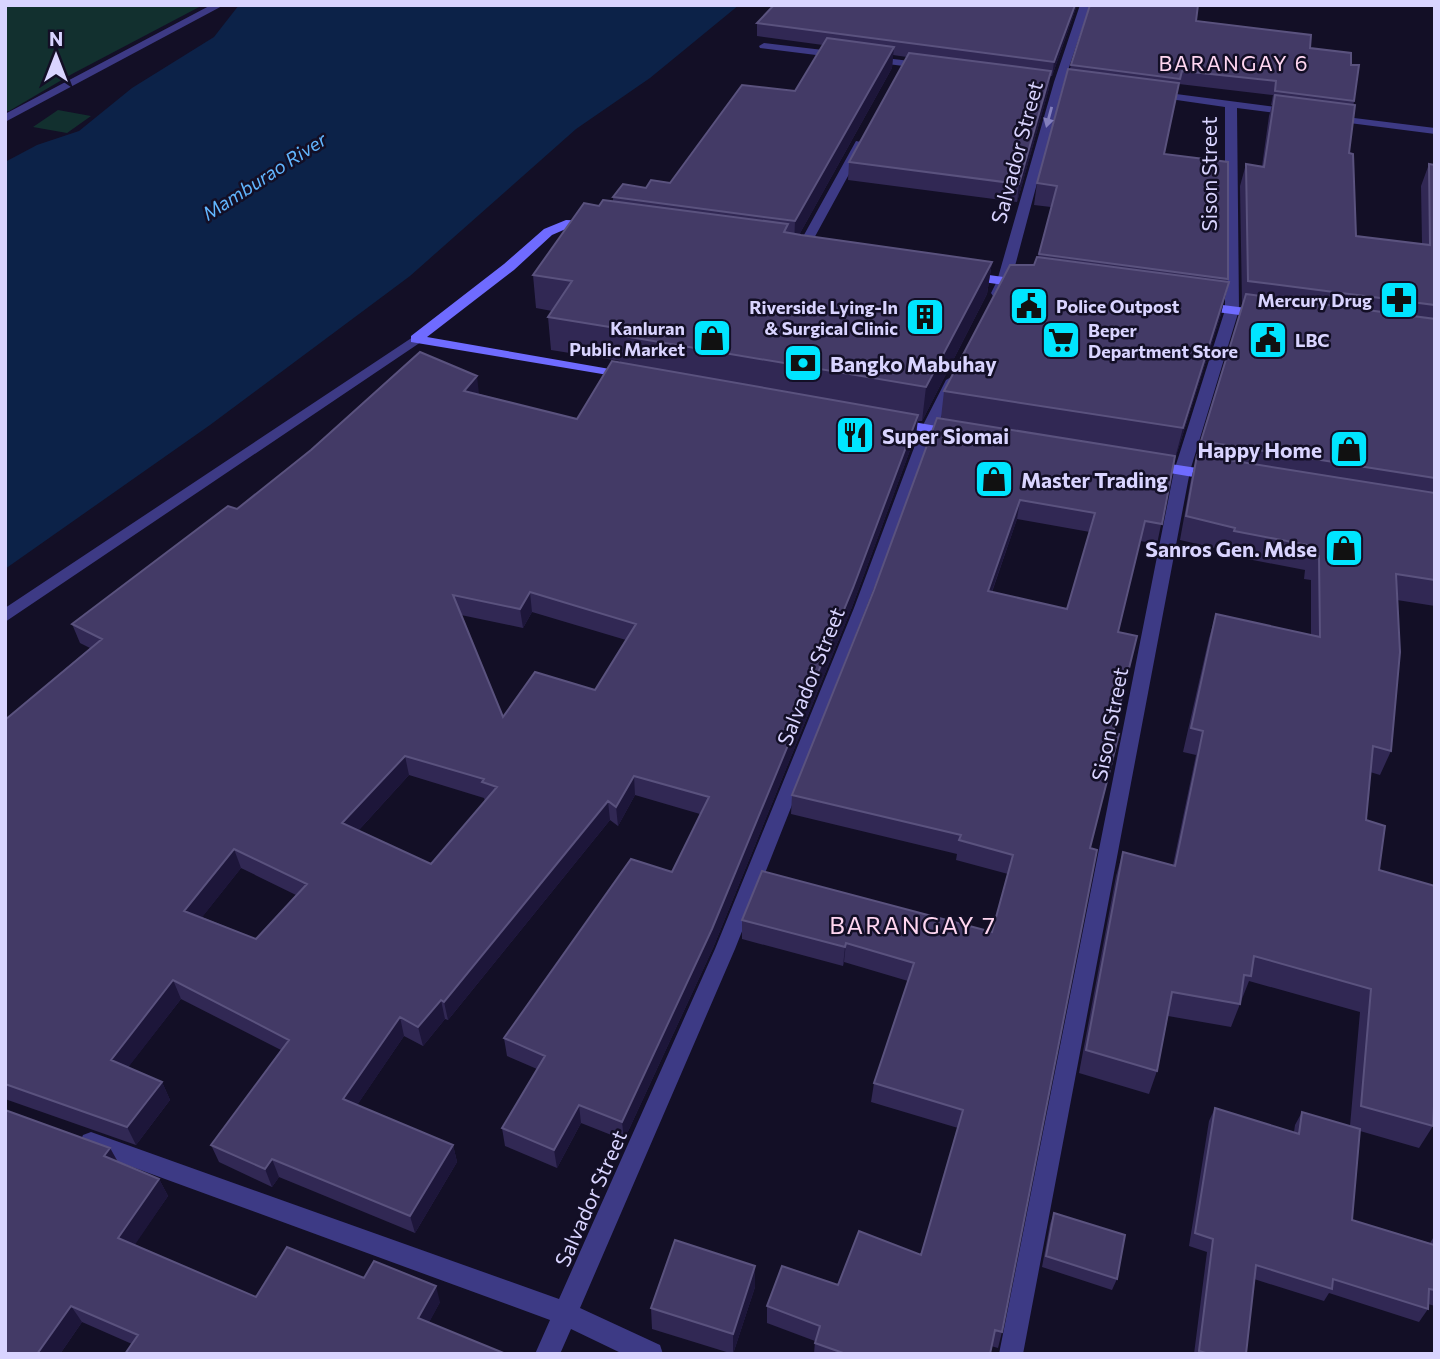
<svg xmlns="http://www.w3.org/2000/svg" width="1440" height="1359" viewBox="0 0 1440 1359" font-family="Commissioner,sans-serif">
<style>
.green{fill:#12302f}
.water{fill:#0c2248}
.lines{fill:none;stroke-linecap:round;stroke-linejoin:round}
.street{fill:#3d3a85;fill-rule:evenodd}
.secondary{fill:#6f6bff;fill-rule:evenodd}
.wall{fill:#312854;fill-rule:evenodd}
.shaded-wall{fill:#1d163a}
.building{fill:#433a66;stroke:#5a527e;stroke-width:2;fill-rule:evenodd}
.oneway{fill:#837fbc}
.labels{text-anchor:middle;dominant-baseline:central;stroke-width:5;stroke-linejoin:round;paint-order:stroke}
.far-poi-label{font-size:18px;font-weight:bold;fill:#d9d4ff;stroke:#130f26;text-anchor:end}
.far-water-label{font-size:19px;font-style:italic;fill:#62b6ff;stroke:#130f26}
.far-quarter-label{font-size:21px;letter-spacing:2px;fill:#ffd6f0;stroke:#130f26}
.street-label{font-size:21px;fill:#d9d4ff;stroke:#130f26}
.poi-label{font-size:21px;font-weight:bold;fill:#d9d4ff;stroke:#130f26;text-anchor:start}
.quarter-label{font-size:24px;letter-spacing:2px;fill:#ffd6f0;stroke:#130f26}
</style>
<rect width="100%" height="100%" fill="#130f26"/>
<path class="green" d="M 5,5 L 203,5 L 72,74 L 9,111 L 5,111 Z
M 58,110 L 91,116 L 67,133 L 33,127 Z"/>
<path class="water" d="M 239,5 L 739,5 L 650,78 L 576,129 L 410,276 L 210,425 L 5,569 L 5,162 L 37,145 L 79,131 L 132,88 L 214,37 Z"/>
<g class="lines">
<path class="street" d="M 211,5 L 224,5 L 5,122 L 5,114 Z
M 1080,5 L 1090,5 L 1064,82 L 1011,281 L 1003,296 L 993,296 L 991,293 L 997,281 L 1054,82 Z
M 764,43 L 840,52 L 845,55 L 840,58 L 760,48 L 759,46 Z
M 868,56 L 927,63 L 932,66 L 927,69 L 864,61 L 863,59 Z
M 1153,91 L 1292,109 L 1298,112 L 1292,115 L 1237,108 L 1239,310 L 1190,471 L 1023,1354 L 999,1354 L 1174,471 L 1225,310 L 1225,107 L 1149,96 L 1147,94 Z
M 1330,115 L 1435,128 L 1435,134 L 1326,120 L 1326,116 Z
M 856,141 L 866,143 L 806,253 L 805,256 L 795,256 L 794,253 Z
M 416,335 L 421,336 L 421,342 L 5,622 L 5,608 Z
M 953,376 L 960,380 L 935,429 L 870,608 L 735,949 L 580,1308 L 660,1345 L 663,1354 L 623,1354 L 571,1329 L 560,1354 L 535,1354 L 550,1320 L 83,1149 L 80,1142 L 83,1135 L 91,1132 L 559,1299 L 715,949 L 854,608 L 921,429 L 946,380 Z"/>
<path class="secondary" d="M 566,220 L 592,221 L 598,225 L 592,229 L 568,228 L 552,235 L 514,270 L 427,337 L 627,372 L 632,373 L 632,379 L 411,342 L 411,336 L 504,264 L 544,229 Z
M 967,272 L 1026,280 L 1033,284 L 1026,288 L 962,279 L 960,276 Z
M 1199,302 L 1262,310 L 1269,314 L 1262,318 L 1194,309 L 1194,303 Z
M 896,419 L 954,429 L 961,433 L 954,437 L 891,426 L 891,420 Z
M 1151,461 L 1217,471 L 1225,476 L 1217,481 L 1146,469 L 1143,466 L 1146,463 Z"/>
</g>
<path class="wall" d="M 774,5 L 1077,5 L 1052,76 L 1050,76 L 1049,88 L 1017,202 L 848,180 L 849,162 L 907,57 L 893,55 L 892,68 L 799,235 L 992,262 L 987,294 L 922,421 L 918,421 L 916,434 L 852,607 L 713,948 L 624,1140 L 581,1123 L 557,1168 L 505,1146 L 502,1128 L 537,1069 L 507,1056 L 504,1038 L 672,872 L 700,814 L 635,795 L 618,826 L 610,820 L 448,1020 L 445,1019 L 423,1046 L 404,1036 L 357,1105 L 453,1145 L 457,1162 L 415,1233 L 279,1177 L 272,1187 L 219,1162 L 211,1145 L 281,1050 L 181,999 L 128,1067 L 162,1082 L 170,1100 L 136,1145 L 5,1099 L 5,720 L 90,648 L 80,643 L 72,624 L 237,509 L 479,394 L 577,419 L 620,363 L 620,361 L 551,350 L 548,317 L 552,311 L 536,308 L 533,275 L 599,206 L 613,202 L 613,197 L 646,188 L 670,183 L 795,91 L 823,45 L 757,36 L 757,23 ZM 532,612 L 626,640 L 595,690 L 503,717 L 461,615 L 523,628 ZM 409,775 L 484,798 L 485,801 L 431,864 L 358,831 ZM 241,868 L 296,895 L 256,939 L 202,917 Z
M 1434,5 L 1435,5 L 1435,116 L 1433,7 Z
M 1196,21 L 1310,48 L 1351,65 L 1354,101 L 1349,153 L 1356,236 L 1422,244 L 1421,186 L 1429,164 L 1435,165 L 1435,606 L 1397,600 L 1391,751 L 1380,775 L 1370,772 L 1366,820 L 1379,870 L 1435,886 L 1435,1112 L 1433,1112 L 1433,1126 L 1419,1148 L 1360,1131 L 1352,1220 L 1430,1243 L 1435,1235 L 1435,1306 L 1428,1304 L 1428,1309 L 1419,1322 L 1329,1293 L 1324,1301 L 1254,1279 L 1246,1354 L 1194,1354 L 1207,1252 L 1189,1246 L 1209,1121 L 1215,1108 L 1294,1132 L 1295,1125 L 1302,1112 L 1350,1126 L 1360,1012 L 1249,981 L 1231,1027 L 1168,1016 L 1157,1071 L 1149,1094 L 1079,1073 L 1116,876 L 1123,852 L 1173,865 L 1196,755 L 1183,752 L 1209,638 L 1216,614 L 1311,635 L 1311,580 L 1304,579 L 1305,570 L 1227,555 L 1228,551 L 1180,540 L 1191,479 L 1201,441 L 1243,304 L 1242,304 L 1240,186 L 1246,164 L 1262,166 L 1269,116 L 1272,105 L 1271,105 L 1273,95 L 1179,84 L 1164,154 L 1228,279 L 1221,314 L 1174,462 L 1157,544 L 1140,541 L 1118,632 L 1113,733 L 1090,848 L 1002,1332 L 998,1348 L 991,1346 L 990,1354 L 814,1354 L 815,1341 L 767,1323 L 767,1306 L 838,1285 L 921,1255 L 958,1128 L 871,1102 L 874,1083 L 908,981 L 844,962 L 843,966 L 742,939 L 742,920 L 992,932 L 1008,874 L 956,860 L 957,854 L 791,814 L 792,795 L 941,418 L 944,391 L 1034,265 L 1038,257 L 1051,207 L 1034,205 L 1037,183 L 1071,65 ZM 1017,519 L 1090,532 L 1067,609 L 992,592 Z
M 110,1148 L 118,1162 L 159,1179 L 168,1196 L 134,1245 L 256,1297 L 364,1278 L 440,1302 L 429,1322 L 132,1344 L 82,1322 L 60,1354 Z
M 1054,1213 L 1117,1279 L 1112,1290 L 1042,1267 L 1050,1224 Z
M 755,1266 L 755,1287 L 733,1354 L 652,1329 L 651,1308 Z"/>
<path class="shaded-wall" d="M 1075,5 L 1077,5 L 1052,76 L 1054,62 Z
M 894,47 L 892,68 L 794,244 L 795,221 Z
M 1051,71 L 1049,88 L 1017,202 L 1019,184 Z
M 992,262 L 987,294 L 922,421 L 926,387 Z
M 1229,282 L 1221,314 L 1174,462 L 1183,428 Z
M 477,376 L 479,394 L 464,391 Z
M 918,415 L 916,434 L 852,607 L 713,948 L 624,1140 L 622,1122 Z
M 1020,500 L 1017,519 L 985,611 L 988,591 Z
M 530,592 L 532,612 L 523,628 L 520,609 Z
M 405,756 L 409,775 L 347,843 L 342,823 Z
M 634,776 L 635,795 L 618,826 L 616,807 Z
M 608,801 L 610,820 L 448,1020 L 444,1002 Z
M 234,849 L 241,868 L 192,930 L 184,911 Z
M 846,943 L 844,962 L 843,966 L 845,947 Z
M 173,980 L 181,999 L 120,1078 L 111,1060 Z
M 441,1000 L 445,1019 L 423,1046 L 418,1027 Z
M 400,1017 L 404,1036 L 349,1117 L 343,1099 Z
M 162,1082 L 170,1100 L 136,1145 L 127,1127 Z
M 579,1105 L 581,1123 L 557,1168 L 554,1150 Z
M 453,1145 L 457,1162 L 415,1233 L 410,1216 Z
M 110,1148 L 120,1166 L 104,1156 Z
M 272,1159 L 279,1177 L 272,1187 L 265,1169 Z
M 159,1179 L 168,1196 L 128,1255 L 118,1238 Z
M 755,1266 L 755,1287 L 733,1354 L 733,1334 Z
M 436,1286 L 440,1302 L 423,1334 L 418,1318 Z
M 71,1306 L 82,1322 L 60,1354 L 37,1354 Z"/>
<path class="building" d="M 774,5 L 1075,5 L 1054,62 L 757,23 Z
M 1090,5 L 1198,5 L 1196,21 L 1311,35 L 1310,48 L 1351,53 L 1351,65 L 1359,65 L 1354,101 L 1275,91 L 1276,81 L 1182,71 L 1180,79 L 1071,65 Z
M 827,38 L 894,47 L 795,221 L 613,197 L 623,184 L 646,188 L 651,180 L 670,183 L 742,85 L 795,91 Z
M 909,53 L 1051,71 L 1019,184 L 849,162 Z
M 1068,69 L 1179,83 L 1164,154 L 1228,162 L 1228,279 L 1039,254 L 1057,186 L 1037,183 Z
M 1275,95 L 1355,105 L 1349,153 L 1353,154 L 1356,236 L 1430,245 L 1429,164 L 1435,165 L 1435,305 L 1248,281 L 1246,164 L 1264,167 Z
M 603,200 L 788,224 L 784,232 L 801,235 L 992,262 L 926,387 L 618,335 L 622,329 L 548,317 L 572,281 L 533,275 L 584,203 L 599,206 Z
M 1037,257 L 1229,282 L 1183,428 L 944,391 L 1010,265 L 1034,265 Z
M 1246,294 L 1435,319 L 1435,478 L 1201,441 Z
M 420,352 L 477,376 L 464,391 L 577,419 L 612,361 L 918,415 L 853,588 L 712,929 L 622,1122 L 579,1105 L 554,1150 L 502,1128 L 545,1056 L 504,1038 L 631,859 L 672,872 L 709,797 L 634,776 L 616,807 L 608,801 L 444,1002 L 441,1000 L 418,1027 L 400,1017 L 343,1099 L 453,1145 L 410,1216 L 272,1159 L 265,1169 L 211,1145 L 289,1040 L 173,980 L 111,1060 L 162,1082 L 127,1127 L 5,1084 L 5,720 L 102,639 L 72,624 L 228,506 L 237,509 L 311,450 ZM 530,592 L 636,624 L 595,690 L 535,672 L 503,717 L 453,595 L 520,609 ZM 405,756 L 484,779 L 482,782 L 497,787 L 431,864 L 342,823 ZM 234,849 L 307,884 L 256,939 L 184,911 Z
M 937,418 L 1175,456 L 1162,524 L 1145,521 L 1118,632 L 1137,636 L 1113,733 L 1119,734 L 1090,848 L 1097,850 L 1002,1332 L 995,1330 L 990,1354 L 846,1354 L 815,1343 L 820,1326 L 767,1306 L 782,1266 L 838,1285 L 859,1231 L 921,1255 L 963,1110 L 874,1083 L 914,963 L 846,943 L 845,947 L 742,920 L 762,871 L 992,932 L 1013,855 L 959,840 L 961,835 L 792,795 L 874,590 ZM 1020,500 L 1095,513 L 1067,609 L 988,591 Z
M 1197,455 L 1435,493 L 1435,580 L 1396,574 L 1400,652 L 1391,751 L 1373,746 L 1366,820 L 1385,826 L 1379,870 L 1435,886 L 1435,1086 L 1433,1126 L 1361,1106 L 1371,989 L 1254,956 L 1251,976 L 1244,975 L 1240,1004 L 1172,992 L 1157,1071 L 1086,1050 L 1123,852 L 1175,866 L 1203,731 L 1191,728 L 1216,614 L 1320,637 L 1319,556 L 1312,555 L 1313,546 L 1234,531 L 1235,528 L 1186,516 Z
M 1215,1108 L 1299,1134 L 1302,1112 L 1360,1129 L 1352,1220 L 1434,1245 L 1435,1236 L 1435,1290 L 1429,1289 L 1428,1309 L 1333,1279 L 1332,1289 L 1256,1265 L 1246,1354 L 1209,1354 L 1199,1351 L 1213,1239 L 1195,1233 Z
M 5,1110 L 110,1148 L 104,1156 L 159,1179 L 118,1238 L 256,1297 L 287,1247 L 364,1278 L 374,1261 L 436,1286 L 418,1318 L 506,1354 L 125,1354 L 138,1335 L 71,1306 L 37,1354 L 5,1354 Z
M 1054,1213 L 1125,1235 L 1117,1279 L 1046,1256 Z
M 675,1240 L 755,1266 L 733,1334 L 651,1308 Z"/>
<defs><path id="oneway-solid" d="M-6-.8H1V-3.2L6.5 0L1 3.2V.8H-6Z" transform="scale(1.75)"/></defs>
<use class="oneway" href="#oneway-solid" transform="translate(1049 117) rotate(105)"/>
<defs>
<g id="pharmacy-square" transform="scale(2.0125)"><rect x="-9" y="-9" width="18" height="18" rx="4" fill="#00e5ff" stroke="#130f26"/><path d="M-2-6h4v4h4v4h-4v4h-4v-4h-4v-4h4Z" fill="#111"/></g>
<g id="civic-square" transform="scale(2.0125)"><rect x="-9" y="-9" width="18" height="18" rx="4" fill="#00e5ff" stroke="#130f26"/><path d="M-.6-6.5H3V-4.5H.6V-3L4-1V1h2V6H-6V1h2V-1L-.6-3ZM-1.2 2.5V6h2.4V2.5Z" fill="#111"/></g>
<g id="building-square" transform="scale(2.0125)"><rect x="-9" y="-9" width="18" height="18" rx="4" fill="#00e5ff" stroke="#130f26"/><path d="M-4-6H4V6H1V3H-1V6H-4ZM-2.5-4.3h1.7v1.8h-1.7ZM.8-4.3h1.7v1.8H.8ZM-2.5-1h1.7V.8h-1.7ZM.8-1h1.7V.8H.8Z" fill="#111"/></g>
<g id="shop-square" transform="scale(2.0125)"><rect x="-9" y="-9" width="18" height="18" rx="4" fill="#00e5ff" stroke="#130f26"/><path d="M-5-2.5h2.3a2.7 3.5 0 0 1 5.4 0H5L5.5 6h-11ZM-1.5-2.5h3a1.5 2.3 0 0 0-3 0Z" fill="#111"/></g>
<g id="supermarket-square" transform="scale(2.0125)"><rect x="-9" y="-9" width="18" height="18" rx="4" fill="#00e5ff" stroke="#130f26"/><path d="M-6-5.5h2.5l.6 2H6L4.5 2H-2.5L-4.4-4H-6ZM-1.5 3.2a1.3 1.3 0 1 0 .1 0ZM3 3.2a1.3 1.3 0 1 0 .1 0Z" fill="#111"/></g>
<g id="bank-square" transform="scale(2.0125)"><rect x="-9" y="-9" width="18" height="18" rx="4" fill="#00e5ff" stroke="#130f26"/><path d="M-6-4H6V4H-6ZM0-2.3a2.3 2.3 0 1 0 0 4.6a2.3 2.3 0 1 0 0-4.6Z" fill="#111"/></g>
<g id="restaurant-square" transform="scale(2.0125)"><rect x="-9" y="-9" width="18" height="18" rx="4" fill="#00e5ff" stroke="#130f26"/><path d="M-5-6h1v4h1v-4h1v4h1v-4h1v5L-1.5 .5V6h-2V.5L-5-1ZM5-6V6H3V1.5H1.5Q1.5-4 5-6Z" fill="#111"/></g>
</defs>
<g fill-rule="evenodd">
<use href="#pharmacy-square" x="1399" y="300"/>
<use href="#civic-square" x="1029" y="306"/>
<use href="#building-square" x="925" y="317"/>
<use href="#shop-square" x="712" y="338"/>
<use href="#supermarket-square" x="1061" y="340"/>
<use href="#civic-square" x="1268" y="340"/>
<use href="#bank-square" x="803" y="363"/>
<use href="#restaurant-square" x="855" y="435"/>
<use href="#shop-square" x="1349" y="449"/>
<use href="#shop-square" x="994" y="479"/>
<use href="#shop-square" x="1344" y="548"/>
</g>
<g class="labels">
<g class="far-poi-label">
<text x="1372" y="300">Mercury Drug</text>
<text x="1056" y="306" text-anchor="start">Police Outpost</text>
<text x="898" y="307">Riverside Lying-In<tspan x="898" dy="21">&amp; Surgical Clinic</tspan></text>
<text x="685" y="328">Kanluran<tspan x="685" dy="21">Public Market</tspan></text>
<text x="1088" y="330" text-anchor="start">Beper<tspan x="1088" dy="21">Department Store</tspan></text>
<text x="1295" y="340" text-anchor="start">LBC</text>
</g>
<g class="far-water-label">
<text transform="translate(264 176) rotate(-33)">Mamburao River</text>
</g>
<g class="far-quarter-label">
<text x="1234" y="62">BARANGAY 6</text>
</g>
<g class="street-label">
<text transform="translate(1016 152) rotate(-75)">Salvador Street</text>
<text transform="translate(1208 174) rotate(-90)">Sison Street</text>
<text transform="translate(810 676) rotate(-68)">Salvador Street</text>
<text transform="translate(1109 724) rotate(-79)">Sison Street</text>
<text transform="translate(590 1198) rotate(-66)">Salvador Street</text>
</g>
<g class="poi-label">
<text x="830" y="363">Bangko Mabuhay</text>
<text x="882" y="435">Super Siomai</text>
<text x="1322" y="449" text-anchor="end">Happy Home</text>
<text x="1021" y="479">Master Trading</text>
<text x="1317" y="548" text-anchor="end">Sanros Gen. Mdse</text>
</g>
<g class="quarter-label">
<text x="913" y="924">BARANGAY 7</text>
</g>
</g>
<rect width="1440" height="1359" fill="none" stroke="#d9d4ff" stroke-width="14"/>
<g transform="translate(56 56)" stroke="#130f26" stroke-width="5" paint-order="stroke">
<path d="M0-5L12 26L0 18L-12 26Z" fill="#d9d4ff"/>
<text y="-10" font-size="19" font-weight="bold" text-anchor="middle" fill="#d9d4ff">N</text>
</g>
</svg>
